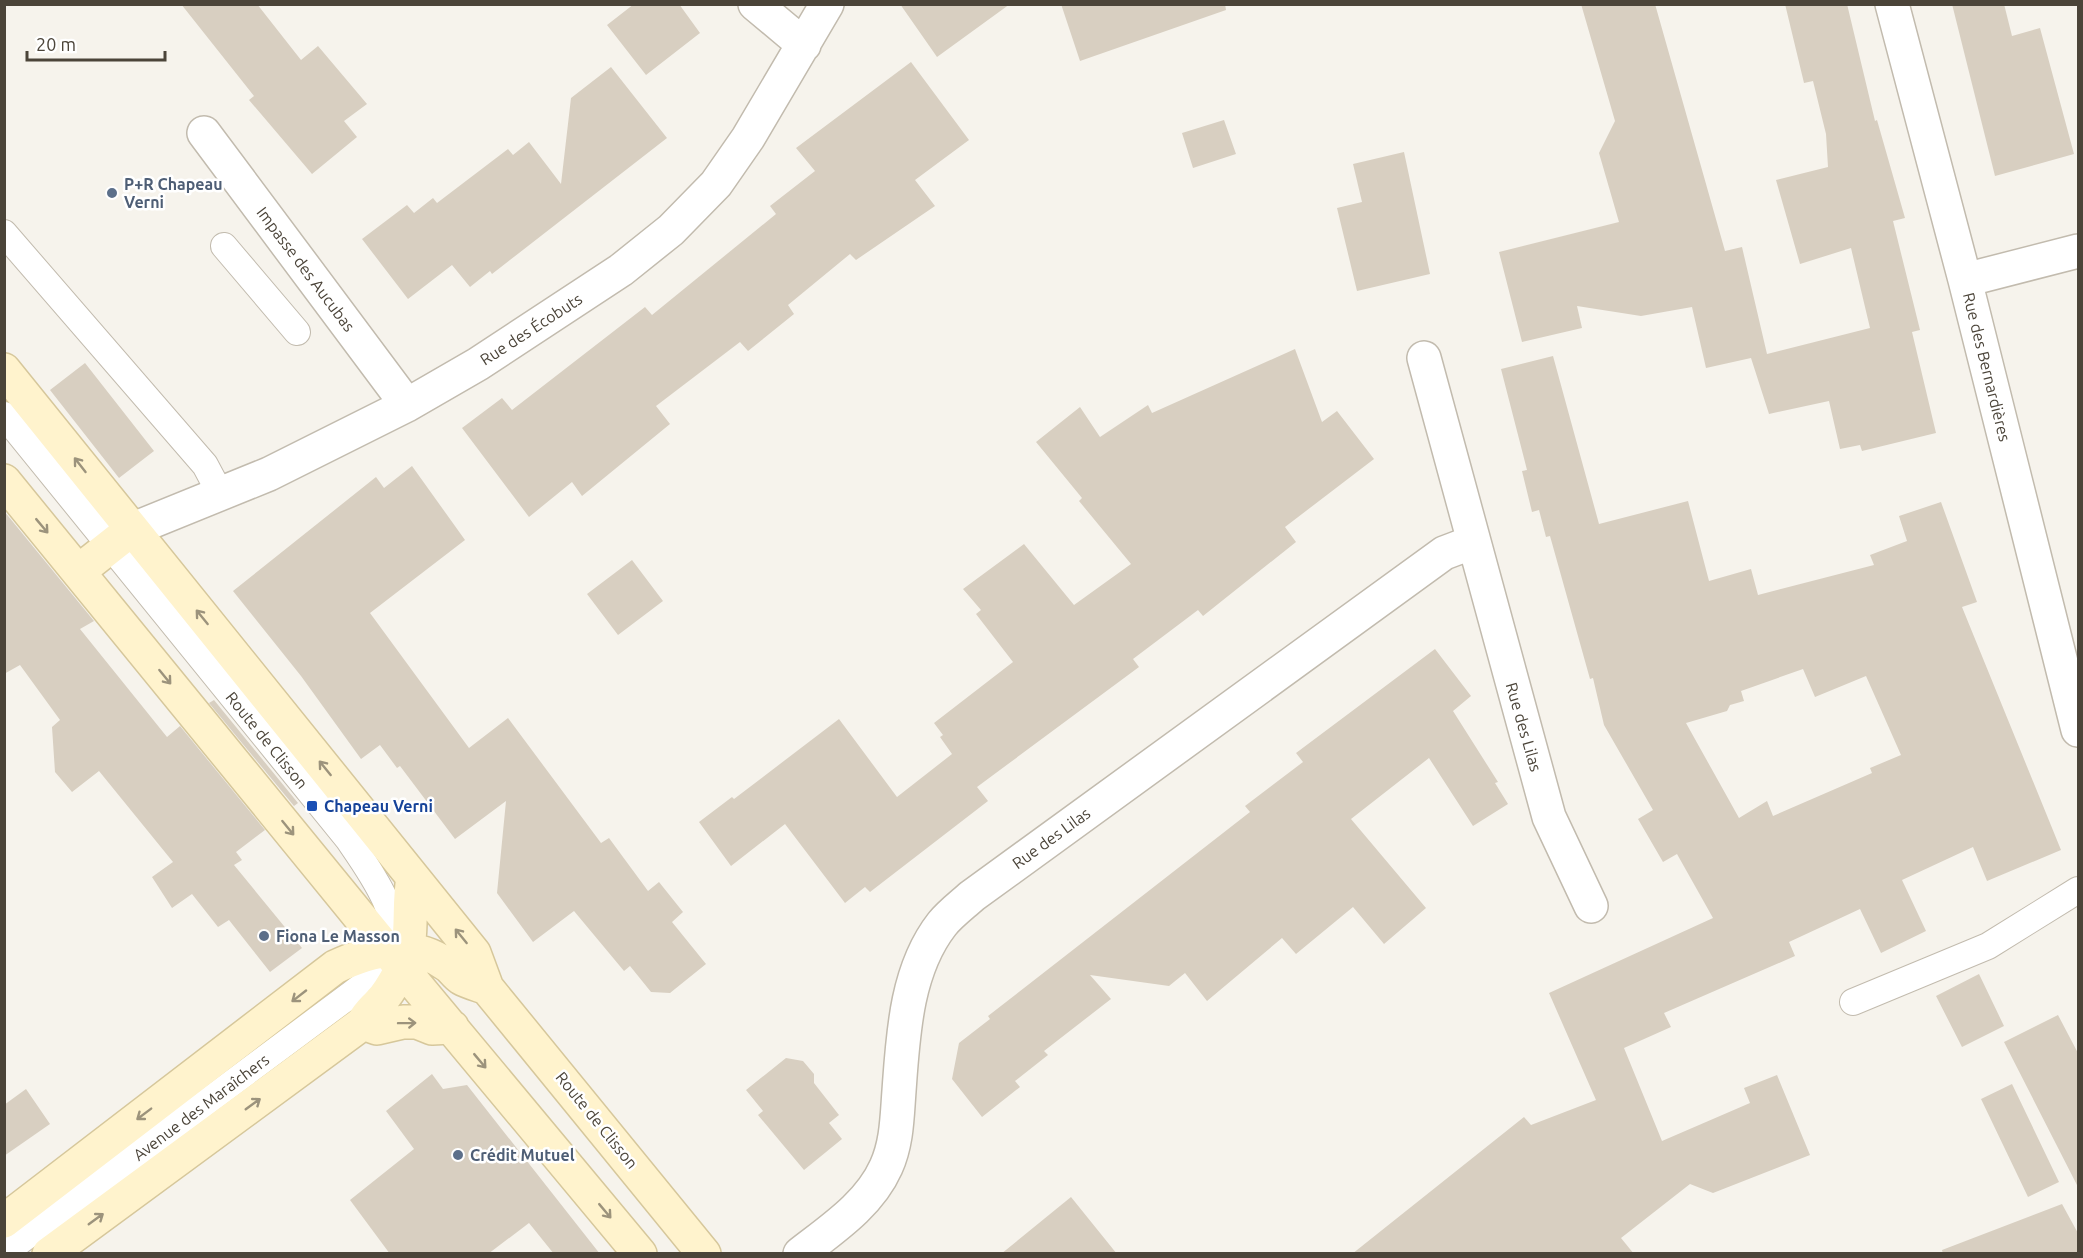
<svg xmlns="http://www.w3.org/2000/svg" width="2083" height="1258" viewBox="0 0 2083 1258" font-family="Ubuntu,sans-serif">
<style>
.building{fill:#d8cfc1;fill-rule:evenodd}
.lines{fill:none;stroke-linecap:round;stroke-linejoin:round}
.service-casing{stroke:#c2bbae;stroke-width:28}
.minor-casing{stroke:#c2bbae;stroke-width:36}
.secondary-casing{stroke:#d6c79b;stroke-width:36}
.service{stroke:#fff;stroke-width:26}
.minor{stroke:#fff;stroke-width:33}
.secondary{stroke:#fff3cd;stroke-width:33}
.oneway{stroke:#9c937c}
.service-dot{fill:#5c6f8a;stroke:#fff;stroke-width:2}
.transit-dot{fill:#1a4fb4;stroke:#fff;stroke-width:2}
.labels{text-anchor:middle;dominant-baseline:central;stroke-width:5;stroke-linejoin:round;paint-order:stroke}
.service-label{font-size:16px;font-weight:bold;fill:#4e5e75;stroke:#fff;text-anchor:start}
.street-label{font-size:16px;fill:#4b4439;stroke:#fff}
.transit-label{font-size:16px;font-weight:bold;fill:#164399;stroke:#fff;text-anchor:start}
</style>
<rect width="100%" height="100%" fill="#f6f3ec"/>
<path class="building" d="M 181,4 L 257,4 L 301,60 L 318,46 L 367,104 L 344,121 L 357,137 L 312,174 L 249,100 L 254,96 Z
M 634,4 L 679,4 L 700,33 L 646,75 L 607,25 Z
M 900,4 L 1010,4 L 937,57 Z
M 1061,4 L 1225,4 L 1226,10 L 1080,61 Z
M 1581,4 L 1655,4 L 1725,251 L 1742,247 L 1767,354 L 1870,328 L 1851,248 L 1800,264 L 1776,180 L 1828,167 L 1826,134 L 1813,81 L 1804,83 L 1785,4 L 1847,4 L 1875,121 L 1877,120 L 1905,218 L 1893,221 L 1920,330 L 1912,332 L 1936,433 L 1862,451 L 1860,445 L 1840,449 L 1829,401 L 1769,414 L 1751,358 L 1706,368 L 1692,307 L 1641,316 L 1577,306 L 1582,328 L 1522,342 L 1499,252 L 1619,222 L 1599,153 L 1615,121 Z
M 1952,4 L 2004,4 L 2012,36 L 2040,28 L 2074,154 L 1995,176 Z
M 911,62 L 969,140 L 915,180 L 935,206 L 856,260 L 850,254 L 788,305 L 794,314 L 748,351 L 740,342 L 656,406 L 670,424 L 582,496 L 572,482 L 529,517 L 462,428 L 502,398 L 512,410 L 645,307 L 652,315 L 776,214 L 770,206 L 815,171 L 796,148 Z
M 611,67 L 667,138 L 492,274 L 490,271 L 470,287 L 452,265 L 408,299 L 362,239 L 407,205 L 414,213 L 433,198 L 437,203 L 508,149 L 513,155 L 529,142 L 561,184 L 571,98 Z
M 1224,120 L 1236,154 L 1193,168 L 1182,133 Z
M 1404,152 L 1430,274 L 1357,291 L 1337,208 L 1362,202 L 1353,164 Z
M 1295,349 L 1322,422 L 1337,411 L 1374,459 L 1285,527 L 1296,542 L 1203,616 L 1198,610 L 1133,659 L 1139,667 L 977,787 L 988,801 L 870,892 L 865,887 L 845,903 L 785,824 L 731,866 L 699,822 L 732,797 L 734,799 L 839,719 L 897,797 L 952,754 L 940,737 L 943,735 L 934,723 L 1013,662 L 976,614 L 981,610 L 963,589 L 1024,544 L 1074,605 L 1131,564 L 1079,501 L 1082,498 L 1036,442 L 1080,407 L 1100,437 L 1148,405 L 1152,413 Z
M 1553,356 L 1599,524 L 1688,501 L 1709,581 L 1751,569 L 1758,595 L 1874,565 L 1870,555 L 1907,541 L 1899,516 L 1941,502 L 1977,602 L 1962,607 L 2061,850 L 1987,881 L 1973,847 L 1902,880 L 1926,931 L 1881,953 L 1860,909 L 1789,942 L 1795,956 L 1664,1013 L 1671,1027 L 1624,1048 L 1662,1141 L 1750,1103 L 1744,1088 L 1777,1075 L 1810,1155 L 1713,1193 L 1690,1184 L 1621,1238 L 1634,1254 L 1352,1254 L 1524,1117 L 1531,1125 L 1596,1100 L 1549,993 L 1713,918 L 1677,854 L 1663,862 L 1638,819 L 1653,810 L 1604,725 L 1593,678 L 1590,679 L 1550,536 L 1546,537 L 1539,510 L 1532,512 L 1522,471 L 1527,470 L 1501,369 ZM 1803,669 L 1815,697 L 1866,676 L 1901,755 L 1870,768 L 1872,773 L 1773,816 L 1767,801 L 1739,818 L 1686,723 L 1727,711 L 1730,705 L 1744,701 L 1741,691 Z
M 85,363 L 154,451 L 119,478 L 50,390 Z
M 412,466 L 465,540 L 370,613 L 469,748 L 508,718 L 601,843 L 609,838 L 648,891 L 659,882 L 683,912 L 672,922 L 706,964 L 670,993 L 651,992 L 630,966 L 624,971 L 574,911 L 533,942 L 497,893 L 506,801 L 455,839 L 400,766 L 397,768 L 380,745 L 361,759 L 301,676 L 233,591 L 376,477 L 384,488 Z
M 4,511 L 94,621 L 80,629 L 167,737 L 180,726 L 265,830 L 236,852 L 242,860 L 234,865 L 302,948 L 270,972 L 229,920 L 218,927 L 192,894 L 172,908 L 152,877 L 173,862 L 99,771 L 72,792 L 55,772 L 52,727 L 60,720 L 20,665 L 4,674 Z
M 632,560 L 663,601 L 618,635 L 587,594 Z
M 1435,649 L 1471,696 L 1453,711 L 1498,782 L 1495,783 L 1508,804 L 1473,826 L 1429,758 L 1351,819 L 1426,908 L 1384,944 L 1353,907 L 1296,954 L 1282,938 L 1207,1001 L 1185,973 L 1169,986 L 1090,975 L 1111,999 L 1044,1051 L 1048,1055 L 1015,1081 L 1020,1087 L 982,1117 L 952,1079 L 959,1043 L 990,1019 L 988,1016 L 1250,812 L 1245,806 L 1303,762 L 1296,753 Z
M 214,700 L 298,803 L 294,806 L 209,703 Z
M 1979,974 L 2004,1026 L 1962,1047 L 1936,996 Z
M 2058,1015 L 2079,1055 L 2079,1189 L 2004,1042 Z
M 786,1058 L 803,1061 L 814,1074 L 814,1083 L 839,1115 L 829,1123 L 842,1139 L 804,1170 L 758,1115 L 763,1111 L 746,1090 Z
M 432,1074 L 443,1089 L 467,1085 L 600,1254 L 554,1254 L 529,1223 L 488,1254 L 390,1254 L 350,1200 L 414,1149 L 386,1111 Z
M 2012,1084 L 2059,1182 L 2028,1197 L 1981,1099 Z
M 26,1089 L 50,1124 L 4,1156 L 4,1105 Z
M 1071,1197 L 1117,1254 L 1001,1254 L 1055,1210 Z
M 2062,1204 L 2079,1235 L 2079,1254 L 1943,1254 L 1942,1250 Z"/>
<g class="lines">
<g class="service-casing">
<path id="service" d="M 4,233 L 205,465 L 221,495
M 224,246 L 297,332
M 4,415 L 348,839 C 367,867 407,920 392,957 C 390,962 385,968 381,972 L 4,1253
M 1853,1002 L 1988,946 L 2078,890"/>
</g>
<g class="minor-casing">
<path id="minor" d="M 755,4 L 804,45
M 1892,4 L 1965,280 L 2078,730
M 204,133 L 407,405
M 1965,280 L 2078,251
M 1424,358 L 1549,817 L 1591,906
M 131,530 L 269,474 L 407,405 L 478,364 L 621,270 L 671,230 L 716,184 L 748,138 L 827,4
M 800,1254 C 832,1229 869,1205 886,1167 C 897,1143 897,1117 899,1091 C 903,1035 906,970 942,924 C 950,914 962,905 972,896 L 1444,553 L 1473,542"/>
</g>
<g class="secondary-casing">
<path id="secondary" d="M 4,370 L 474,953 L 487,988 L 704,1254
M 4,481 L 386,949 L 640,1254
M 79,571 L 131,530
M 363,1023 L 377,1028 L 403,1022 L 417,1022 L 432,1028 L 452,1027
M 4,1221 L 335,967 C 371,950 411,939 447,965 C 452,968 455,974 461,978 C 468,982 479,985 487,988
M 49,1254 L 363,1023 C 368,1013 373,1010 380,1002 C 389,993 395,981 401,970 C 415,942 407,908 413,878"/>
</g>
<use href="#service" class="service"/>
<use href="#minor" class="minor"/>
<use href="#secondary" class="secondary"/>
</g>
<defs><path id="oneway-shaft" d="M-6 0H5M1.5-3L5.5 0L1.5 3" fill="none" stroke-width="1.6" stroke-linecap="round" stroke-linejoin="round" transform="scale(1.5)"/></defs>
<g class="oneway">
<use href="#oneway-shaft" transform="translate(80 465) rotate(-128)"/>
<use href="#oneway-shaft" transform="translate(42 526) rotate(50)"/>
<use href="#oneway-shaft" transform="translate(202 617) rotate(-129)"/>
<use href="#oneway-shaft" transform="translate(165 677) rotate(51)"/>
<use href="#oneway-shaft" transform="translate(325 768) rotate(-129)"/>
<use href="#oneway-shaft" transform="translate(288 828) rotate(51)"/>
<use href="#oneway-shaft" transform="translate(461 936) rotate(-129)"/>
<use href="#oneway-shaft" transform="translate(299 996) rotate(142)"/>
<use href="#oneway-shaft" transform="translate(407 1023) rotate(-1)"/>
<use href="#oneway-shaft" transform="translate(480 1061) rotate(50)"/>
<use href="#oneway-shaft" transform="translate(253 1104) rotate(-36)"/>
<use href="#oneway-shaft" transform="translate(144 1114) rotate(143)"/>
<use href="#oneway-shaft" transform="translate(605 1211) rotate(50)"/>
<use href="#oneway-shaft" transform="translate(96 1219) rotate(-36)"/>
</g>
<g class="service-dot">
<circle cx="112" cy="193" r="6"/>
<circle cx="264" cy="936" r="6"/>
<circle cx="458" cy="1155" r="6"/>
</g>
<rect class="transit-dot" x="306" y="800" width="12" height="12" rx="3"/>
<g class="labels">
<g class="service-label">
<text x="124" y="184">P+R Chapeau<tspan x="124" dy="18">Verni</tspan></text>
<text x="276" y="936">Fiona Le Masson</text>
<text x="470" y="1155">Crédit Mutuel</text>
</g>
<g class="street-label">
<text transform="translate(306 269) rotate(53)">Impasse des Aucubas</text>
<text transform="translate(531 329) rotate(-33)">Rue des Écobuts</text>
<text transform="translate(1987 367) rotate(76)">Rue des Bernardières</text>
<text transform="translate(1524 727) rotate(74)">Rue des Lilas</text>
<text transform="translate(267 740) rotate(51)">Route de Clisson</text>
<text transform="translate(1051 838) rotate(-36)">Rue des Lilas</text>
<text transform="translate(201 1107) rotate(-37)">Avenue des Maraîchers</text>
<text transform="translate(597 1120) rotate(51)">Route de Clisson</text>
</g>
<g class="transit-label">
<text x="324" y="806">Chapeau Verni</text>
</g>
</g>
<rect width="2083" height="1258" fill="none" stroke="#4b4439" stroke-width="12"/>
<path d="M27 51v9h138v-9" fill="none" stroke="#4b4439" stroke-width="3"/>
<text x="36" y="51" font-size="18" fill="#4b4439" stroke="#ffffff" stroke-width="4.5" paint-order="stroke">20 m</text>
</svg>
